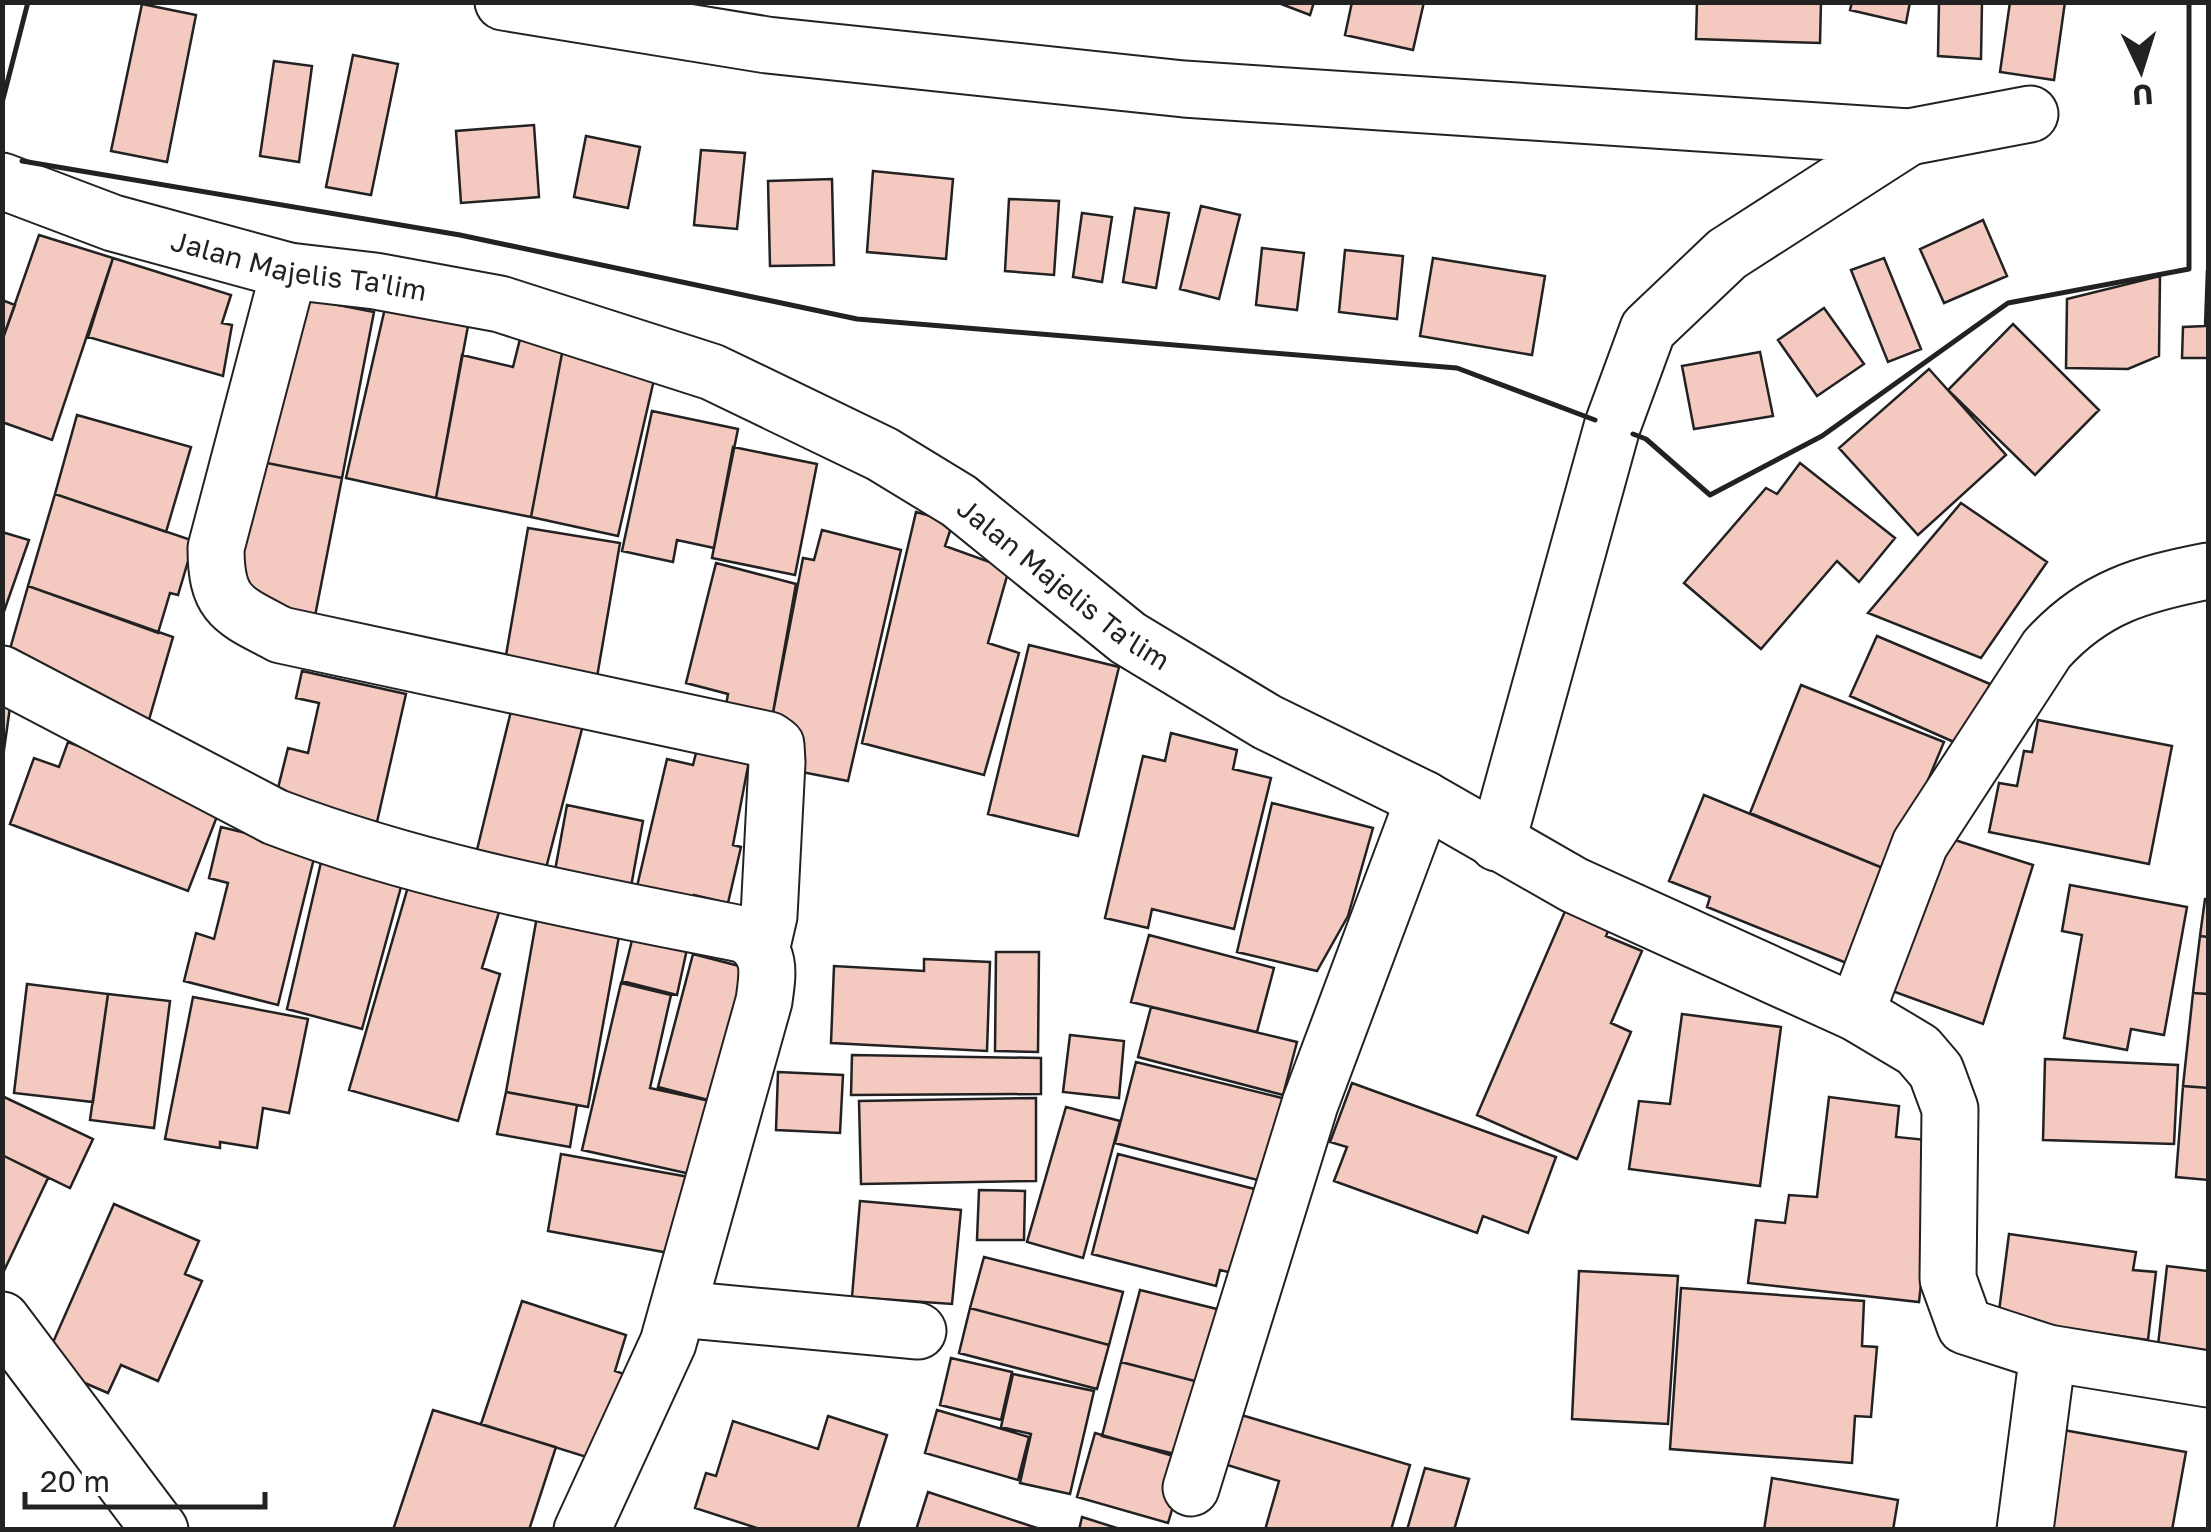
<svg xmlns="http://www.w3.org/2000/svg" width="2211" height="1532" viewBox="0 0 2211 1532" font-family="'Golos Text',sans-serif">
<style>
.building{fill:#f3c9c0;stroke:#222;stroke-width:2.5}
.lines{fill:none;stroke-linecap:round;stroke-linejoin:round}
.minor-casing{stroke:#222;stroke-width:59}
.minor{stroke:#fff;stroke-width:55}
.wall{stroke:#222;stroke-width:5}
.labels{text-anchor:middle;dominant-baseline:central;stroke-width:8;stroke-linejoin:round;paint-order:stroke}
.street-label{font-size:28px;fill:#222;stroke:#fff}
</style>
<rect width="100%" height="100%" fill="#fff"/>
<path class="building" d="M 1276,2 L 1314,2 L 1310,15 Z
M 1352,2 L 1424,2 L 1413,50 L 1345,35 Z
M 1697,2 L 1821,2 L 1820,43 L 1696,39 Z
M 1852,2 L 1910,2 L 1906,23 L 1850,10 Z
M 1939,2 L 1982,2 L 1981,59 L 1938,56 Z
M 2010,2 L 2065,2 L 2054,80 L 2000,72 Z
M 142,4 L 196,15 L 167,162 L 111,151 Z
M 353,55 L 398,64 L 371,195 L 326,187 Z
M 274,61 L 312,66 L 299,162 L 260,156 Z
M 534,125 L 539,197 L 461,203 L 456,131 Z
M 586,136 L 640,147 L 628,208 L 574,197 Z
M 701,150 L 745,153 L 737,229 L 694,225 Z
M 873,171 L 953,179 L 946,259 L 867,252 Z
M 832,179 L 834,265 L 770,266 L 768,181 Z
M 1009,199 L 1059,201 L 1054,275 L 1005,271 Z
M 1201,206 L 1240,215 L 1219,299 L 1180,289 Z
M 1135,208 L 1169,213 L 1156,288 L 1123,282 Z
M 1082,213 L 1112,217 L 1102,282 L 1073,277 Z
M 1983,220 L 2007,276 L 1944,303 L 1920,249 Z
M 39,235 L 113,258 L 52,440 L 2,422 L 2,341 Z
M 1262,248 L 1304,253 L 1297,310 L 1256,305 Z
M 1345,250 L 1403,256 L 1397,319 L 1339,312 Z
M 113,258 L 231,295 L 222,323 L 232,325 L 223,376 L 88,337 Z
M 1433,258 L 1545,276 L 1532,355 L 1420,336 Z
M 1884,258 L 1921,349 L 1888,362 L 1851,270 Z
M 2207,270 L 2208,358 L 2182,358 L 2183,327 L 2205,326 Z
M 2160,276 L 2159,356 L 2128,369 L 2066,368 L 2067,299 Z
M 292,296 L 374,312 L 342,478 L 257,461 Z
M 2,300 L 15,305 L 2,341 Z
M 385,308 L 468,326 L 436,498 L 346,478 Z
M 1824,308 L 1864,364 L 1817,396 L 1778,340 Z
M 2013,324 L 2099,410 L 2035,475 L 1948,390 Z
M 520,339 L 563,348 L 531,517 L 436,498 L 462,355 L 513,367 Z
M 563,348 L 656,371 L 618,536 L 531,517 Z
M 1760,352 L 1773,416 L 1694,429 L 1682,366 Z
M 1929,369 L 2006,455 L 1918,535 L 1839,448 Z
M 652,411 L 738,429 L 714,548 L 677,540 L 673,562 L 622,551 Z
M 77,415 L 191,447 L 166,532 L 55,494 Z
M 733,447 L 817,464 L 795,575 L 712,558 Z
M 257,461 L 342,478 L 315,616 L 232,601 Z
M 1800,463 L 1895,538 L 1859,582 L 1837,561 L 1761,649 L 1684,583 L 1766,488 L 1777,494 Z
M 55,494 L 194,541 L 178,595 L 170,593 L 158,633 L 28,586 Z
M 1961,503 L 2047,562 L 1981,658 L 1868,613 Z
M 916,512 L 953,522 L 945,546 L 1009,569 L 988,643 L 1019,653 L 984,775 L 862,743 Z
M 528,528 L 620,543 L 597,677 L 505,661 Z
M 822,530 L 901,550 L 848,781 L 781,768 L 772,718 L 803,558 L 814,560 Z
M 2,532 L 29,540 L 2,617 Z
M 716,563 L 796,584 L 772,718 L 726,705 L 728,694 L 686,683 Z
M 28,586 L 173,637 L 148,723 L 6,663 Z
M 1877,636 L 1990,684 L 1963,746 L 1850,696 Z
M 1029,645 L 1119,667 L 1078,836 L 988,814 Z
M 302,671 L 406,694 L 377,822 L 275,800 L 288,748 L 308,753 L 319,703 L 296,698 Z
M 2,684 L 13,686 L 2,764 Z
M 1801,685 L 1944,742 L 1890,871 L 1750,813 Z
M 512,707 L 583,725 L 544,876 L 475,858 Z
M 2038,720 L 2172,746 L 2149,864 L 1989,832 L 1999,783 L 2017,786 L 2024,751 L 2032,752 Z
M 1171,733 L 1237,750 L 1233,769 L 1271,778 L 1234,929 L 1152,909 L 1148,928 L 1105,918 L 1143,756 L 1165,761 Z
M 68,742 L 223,801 L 188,891 L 10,824 L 34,758 L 59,767 Z
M 697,749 L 749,761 L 733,845 L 741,847 L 728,903 L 694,895 L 691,908 L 635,895 L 667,759 L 693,765 Z
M 1704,795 L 1890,871 L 1854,966 L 1707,907 L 1710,897 L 1669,881 Z
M 1272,803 L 1373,828 L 1348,916 L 1317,971 L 1237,952 Z
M 567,805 L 643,821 L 630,892 L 554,876 Z
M 221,827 L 316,850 L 278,1005 L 184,981 L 196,933 L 214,939 L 228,883 L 209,878 Z
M 1933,833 L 2033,865 L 1983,1024 L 1884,988 Z
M 322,858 L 404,876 L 362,1029 L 287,1009 Z
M 412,873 L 503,899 L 482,968 L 500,974 L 458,1121 L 349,1090 Z
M 2070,885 L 2187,907 L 2164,1035 L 2131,1029 L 2127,1050 L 2064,1038 L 2082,935 L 2062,931 Z
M 2205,899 L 2208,899 L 2208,937 L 2200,936 Z
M 1569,902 L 1613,920 L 1606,936 L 1642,951 L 1611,1023 L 1631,1032 L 1577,1159 L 1477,1115 Z
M 539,905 L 622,920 L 588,1107 L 506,1092 Z
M 1149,935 L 1274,968 L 1257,1032 L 1131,1002 Z
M 633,936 L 687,949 L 677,995 L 622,981 Z
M 2200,936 L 2208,937 L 2208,994 L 2193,993 Z
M 996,952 L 1039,952 L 1038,1052 L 995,1051 Z
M 693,954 L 743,967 L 720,1103 L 658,1087 Z
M 924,959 L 990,962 L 987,1051 L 831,1043 L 834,966 L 924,971 Z
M 621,983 L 671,995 L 650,1088 L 719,1103 L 695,1175 L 582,1150 Z
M 27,984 L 108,994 L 93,1102 L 14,1093 Z
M 2193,993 L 2208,994 L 2208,1088 L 2183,1086 Z
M 108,994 L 170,1001 L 154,1128 L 90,1120 Z
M 193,997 L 308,1019 L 289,1113 L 263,1108 L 257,1148 L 220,1142 L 220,1148 L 165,1139 Z
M 1151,1007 L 1297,1042 L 1283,1095 L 1138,1057 Z
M 1682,1014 L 1781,1027 L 1760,1186 L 1629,1169 L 1639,1101 L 1670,1104 Z
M 1070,1035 L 1124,1041 L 1119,1098 L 1063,1092 Z
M 852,1055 L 1041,1058 L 1041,1094 L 851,1095 Z
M 2045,1059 L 2178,1065 L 2174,1144 L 2043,1140 Z
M 1136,1062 L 1298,1102 L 1277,1185 L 1115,1143 Z
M 778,1072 L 843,1075 L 840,1133 L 776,1130 Z
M 1352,1083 L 1556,1157 L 1528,1233 L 1483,1216 L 1477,1233 L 1334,1181 L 1347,1147 L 1330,1142 Z
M 2183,1086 L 2208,1088 L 2208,1180 L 2176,1177 Z
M 506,1092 L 577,1105 L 570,1147 L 497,1134 Z
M 2,1096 L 93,1139 L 70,1188 L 2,1155 Z
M 1829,1097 L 1899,1106 L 1896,1137 L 1937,1141 L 1919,1302 L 1748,1283 L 1756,1220 L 1785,1223 L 1789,1195 L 1817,1197 Z
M 1036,1098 L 1036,1181 L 861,1184 L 859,1101 Z
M 1066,1107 L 1120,1121 L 1083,1258 L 1027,1242 Z
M 561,1154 L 700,1179 L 669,1253 L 548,1231 Z
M 1118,1154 L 1266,1192 L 1245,1276 L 1220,1270 L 1216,1286 L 1092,1254 Z
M 2,1155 L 48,1178 L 2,1275 Z
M 979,1190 L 1025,1191 L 1024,1240 L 977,1240 Z
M 860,1201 L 961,1210 L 952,1304 L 852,1297 Z
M 114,1204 L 199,1241 L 185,1274 L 202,1281 L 158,1381 L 121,1365 L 108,1393 L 43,1365 Z
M 2009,1234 L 2136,1252 L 2133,1270 L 2156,1272 L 2148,1340 L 1998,1319 Z
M 984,1257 L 1123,1292 L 1109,1345 L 970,1308 Z
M 2167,1266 L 2208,1271 L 2208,1359 L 2157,1354 Z
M 1579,1271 L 1678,1276 L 1668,1424 L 1572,1419 Z
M 1681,1288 L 1864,1301 L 1862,1346 L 1877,1347 L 1871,1417 L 1855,1416 L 1852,1463 L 1670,1449 Z
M 1140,1290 L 1237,1314 L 1218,1387 L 1121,1362 Z
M 522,1301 L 626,1335 L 615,1371 L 624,1374 L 596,1460 L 481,1424 Z
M 970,1308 L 1109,1345 L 1097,1389 L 959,1353 Z
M 951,1358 L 1012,1372 L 1001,1420 L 940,1405 Z
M 1121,1362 L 1218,1387 L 1199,1460 L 1102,1436 Z
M 1013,1374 L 1094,1391 L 1070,1494 L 1020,1483 L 1031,1434 L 1001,1427 Z
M 433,1410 L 556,1447 L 529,1530 L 393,1530 Z
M 937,1410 L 1029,1437 L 1018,1480 L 925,1453 Z
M 1238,1414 L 1410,1465 L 1391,1530 L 1265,1530 L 1279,1481 L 1224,1464 Z
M 828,1416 L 887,1435 L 857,1530 L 763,1530 L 695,1508 L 706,1473 L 716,1476 L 733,1421 L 818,1449 Z
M 2058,1429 L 2186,1452 L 2172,1530 L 2040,1530 Z
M 1095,1433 L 1187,1460 L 1168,1523 L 1077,1497 Z
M 1425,1468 L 1469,1479 L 1454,1530 L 1407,1530 Z
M 1772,1478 L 1898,1500 L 1893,1530 L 1764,1530 Z
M 928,1492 L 1043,1530 L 916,1530 Z
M 1082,1517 L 1123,1530 L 1079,1530 Z"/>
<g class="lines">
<g class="minor-casing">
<g id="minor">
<path d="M 503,2 L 767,45 L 1184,89 L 1909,137 L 1727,254 L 1648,329 L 1612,427 L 1497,843"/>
<path d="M 1909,137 L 2030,114"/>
<path id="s1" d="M 2,181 L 113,223 L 289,271 L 375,281 L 500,304 L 712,372 L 882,454 L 959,501 L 1128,638 L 1267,722 L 1424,799 L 1574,885 L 1856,1013 L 1918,1050 L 1936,1071 L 1950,1109 L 1948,1279 L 1965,1326 L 2048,1353 L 2208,1379"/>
<path d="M 289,271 L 216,548 C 216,606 233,610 281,635 L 769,740 L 776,745 L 777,762 L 769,916 L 762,946"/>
<path d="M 2,674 L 275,817 C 427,875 587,903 746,935 C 772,953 768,972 764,1001 L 668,1343 L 582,1530"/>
<path d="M 1856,1013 L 1920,844 L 2047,649 C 2094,597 2142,584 2208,571"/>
<path d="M 679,1309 L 918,1331"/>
<path d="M 2,1320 L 160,1530"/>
<path d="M 1191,1488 L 1310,1104 L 1424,799"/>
<path d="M 2025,1530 L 2048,1353"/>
</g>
</g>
<use href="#minor" class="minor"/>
<path class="wall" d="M 2,103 L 28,2
M 22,161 L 460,235 L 857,319 L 1457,368 L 1595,420
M 1633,434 L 1646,439 L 1710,495 L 1822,436 L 2008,303 L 2189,269 L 2189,2"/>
</g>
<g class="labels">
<g class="street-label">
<text stroke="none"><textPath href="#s1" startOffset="310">Jalan Majelis Ta'lim</textPath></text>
<text stroke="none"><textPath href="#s1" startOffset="1150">Jalan Majelis Ta'lim</textPath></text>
</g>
</g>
<rect width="2211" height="1532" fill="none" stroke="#222222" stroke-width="10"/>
<g transform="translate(2141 70) rotate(176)" stroke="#ffffff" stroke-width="8" paint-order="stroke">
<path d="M0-8L18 38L0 25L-18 38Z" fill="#222222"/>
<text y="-15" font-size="28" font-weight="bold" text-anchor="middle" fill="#222222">U</text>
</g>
<path d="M25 1492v15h240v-15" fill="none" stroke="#222222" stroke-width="5"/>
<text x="40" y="1492" font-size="30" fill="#222222" stroke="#ffffff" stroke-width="8" paint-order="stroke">20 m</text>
</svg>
